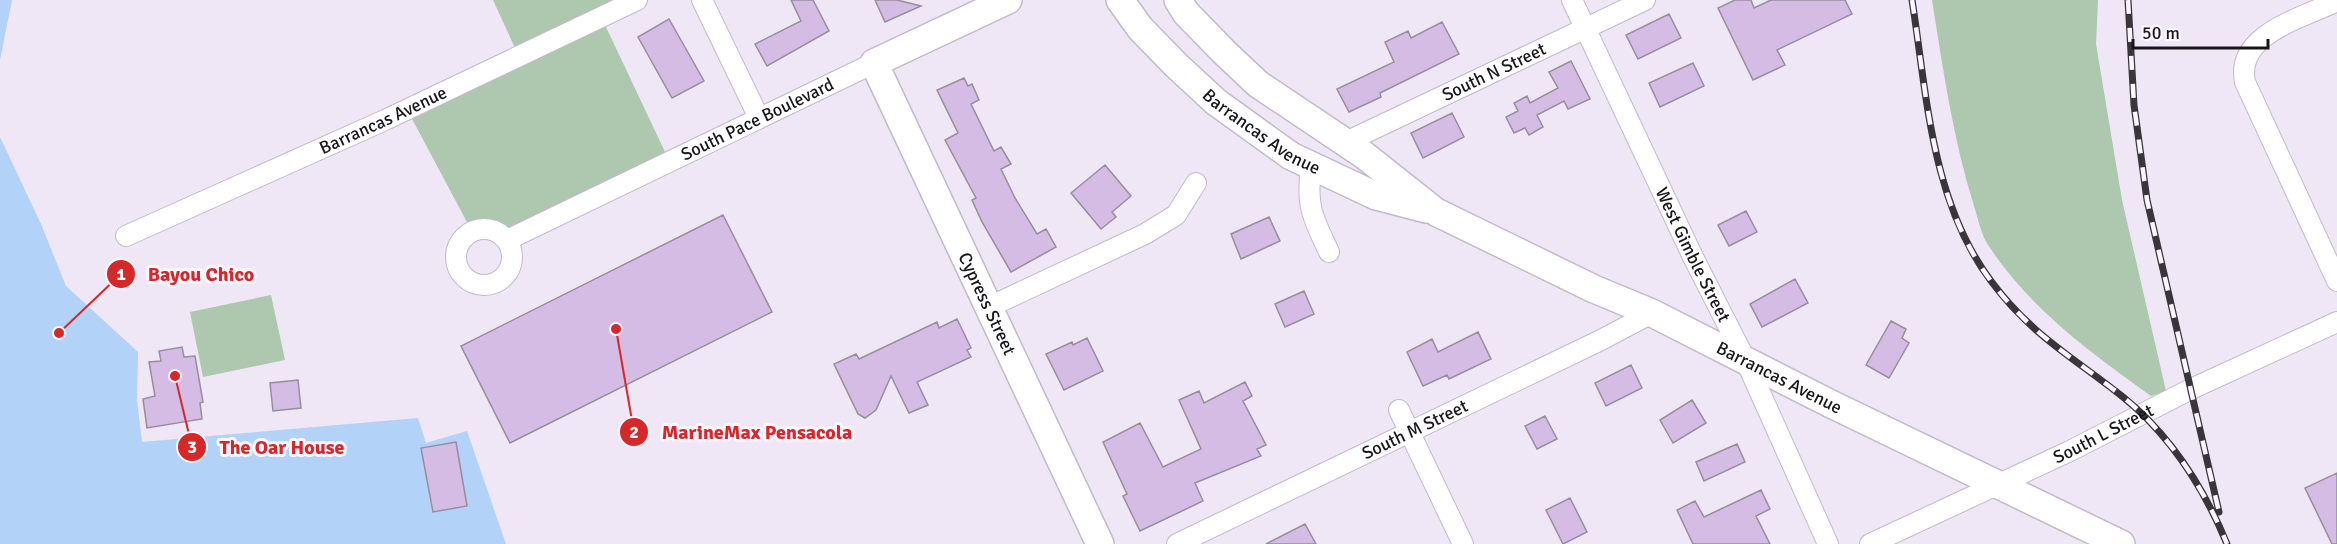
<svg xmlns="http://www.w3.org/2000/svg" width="2337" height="544" viewBox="0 0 2337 544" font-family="Signika,sans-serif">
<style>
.green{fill:#aec7af}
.water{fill:#b3d2f7}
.building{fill:#d4bce5;stroke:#978e9d;stroke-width:1.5}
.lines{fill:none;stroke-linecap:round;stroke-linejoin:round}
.street-casing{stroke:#c3bac9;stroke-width:22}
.secondary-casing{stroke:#c3bac9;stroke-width:30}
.street{stroke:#fff;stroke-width:20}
.secondary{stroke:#fff;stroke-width:27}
.rail-casing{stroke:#39353b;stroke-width:7}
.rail{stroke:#faf5ff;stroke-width:4.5;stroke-dasharray:14;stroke-linecap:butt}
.labels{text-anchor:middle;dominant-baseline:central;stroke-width:6;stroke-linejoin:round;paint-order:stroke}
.street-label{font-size:18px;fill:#19161b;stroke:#faf5ff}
.leader{fill:none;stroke:#d62828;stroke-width:2}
.callout-dot{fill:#d62828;stroke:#faf5ff;stroke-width:2}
.mark-label{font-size:18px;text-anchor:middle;font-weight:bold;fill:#fff}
.callout-label{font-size:20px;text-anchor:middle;font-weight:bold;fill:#d62828;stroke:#faf5ff;stroke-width:6;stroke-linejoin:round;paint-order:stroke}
</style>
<rect width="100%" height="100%" fill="#efe6f6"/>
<path class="green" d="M 493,0 L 616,0 L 515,48 Z
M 1932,0 L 2098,0 L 2096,44 L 2122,200 L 2166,391 L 2151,396 C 2089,351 2031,310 1988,245 C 1981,234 1978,218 1974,206 C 1953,139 1943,69 1932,0 Z
M 605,25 L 666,154 L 510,229 C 497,218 483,219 468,224 L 411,117 Z
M 271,295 L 285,360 L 203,377 L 190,312 Z"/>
<path class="water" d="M 0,0 L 12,0 L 0,60 Z
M 0,137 L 41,224 L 66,286 L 138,352 L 137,400 L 142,442 L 418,418 L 426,443 L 467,431 L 506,544 L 0,544 Z"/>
<path class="building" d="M 791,0 L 813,0 L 829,31 L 767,66 L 755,44 L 801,21 Z
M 875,0 L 897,0 L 921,6 L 885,22 Z
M 1735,0 L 1751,0 L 1754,8 L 1771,0 L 1845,0 L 1852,14 L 1777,50 L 1785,65 L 1753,80 L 1718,8 Z
M 1669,14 L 1681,38 L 1638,59 L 1626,35 Z
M 669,19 L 704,81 L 672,98 L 638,37 Z
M 1442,22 L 1459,54 L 1380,93 L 1381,97 L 1349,112 L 1337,89 L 1394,62 L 1385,42 L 1408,31 L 1411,38 Z
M 1571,61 L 1590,99 L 1568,109 L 1564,101 L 1537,115 L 1543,127 L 1529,135 L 1525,128 L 1514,133 L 1506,117 L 1518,111 L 1514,103 L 1527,96 L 1530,103 L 1558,88 L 1549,72 Z
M 1693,63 L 1704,86 L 1660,107 L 1649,83 Z
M 964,78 L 968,86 L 972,84 L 979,100 L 971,104 L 994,151 L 1001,147 L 1011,164 L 1001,169 L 1015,198 L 1037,234 L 1046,229 L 1056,247 L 1011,272 L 982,222 L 972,200 L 976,198 L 945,140 L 958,133 L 937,90 Z
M 1452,113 L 1464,137 L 1423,158 L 1411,133 Z
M 1105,165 L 1131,196 L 1112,212 L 1116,217 L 1101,229 L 1071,193 Z
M 1746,211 L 1757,232 L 1729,246 L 1718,225 Z
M 723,215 L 772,312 L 510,443 L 461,346 Z
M 1269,217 L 1280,241 L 1241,259 L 1231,234 Z
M 1795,279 L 1808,303 L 1762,327 L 1750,304 Z
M 1304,291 L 1314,314 L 1285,327 L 1275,304 Z
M 957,319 L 971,348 L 967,350 L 971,357 L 917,382 L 928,405 L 909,413 L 891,376 L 876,410 L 865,418 L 858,414 L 834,364 L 856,354 L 859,359 L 937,322 L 939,328 Z
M 1891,321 L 1906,329 L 1902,338 L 1909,343 L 1889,378 L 1866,365 Z
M 1478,332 L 1491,359 L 1449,379 L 1447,375 L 1423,386 L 1407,352 L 1432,339 L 1438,352 Z
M 1087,338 L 1103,371 L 1064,390 L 1046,354 L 1072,342 L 1073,345 Z
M 182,347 L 184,357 L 195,356 L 203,402 L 200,403 L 202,419 L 147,428 L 143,399 L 155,396 L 149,362 L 161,361 L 159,351 Z
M 1631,365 L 1642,388 L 1606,406 L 1595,383 Z
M 298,380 L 301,408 L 273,411 L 270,383 Z
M 1245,382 L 1252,396 L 1243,401 L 1266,445 L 1257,449 L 1261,456 L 1195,483 L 1203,501 L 1140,531 L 1123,496 L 1127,494 L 1103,442 L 1140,423 L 1163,467 L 1201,449 L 1179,400 L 1199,391 L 1204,403 Z
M 1692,400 L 1706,423 L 1673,443 L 1660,420 Z
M 1545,416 L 1557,439 L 1537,449 L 1525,426 Z
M 456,442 L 467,506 L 433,512 L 421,448 Z
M 1737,444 L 1745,462 L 1704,481 L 1696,462 Z
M 2337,473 L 2337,544 L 2332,544 L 2305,488 Z
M 1761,490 L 1770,509 L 1756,516 L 1770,544 L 1693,544 L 1677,510 L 1695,501 L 1704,517 Z
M 1570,498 L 1587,532 L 1563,544 L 1546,510 Z
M 1305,524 L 1316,544 L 1266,544 Z"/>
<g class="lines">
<g class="street-casing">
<g id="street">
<path d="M 702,0 L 759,118"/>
<path id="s1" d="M 1572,0 L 1693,257 L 1745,359 L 1828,544"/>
<path d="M 2337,1 C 2303,18 2235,34 2245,82 L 2337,281"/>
<path id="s2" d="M 1344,143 L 1645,0"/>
<path d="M 1311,166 C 1306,206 1312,216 1329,252"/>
<circle cx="484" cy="257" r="28"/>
<path id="s3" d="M 126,236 L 385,120 L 637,0"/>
<path id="s4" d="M 507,240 L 874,63"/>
<path d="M 989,307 L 1145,234 L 1176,215 L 1196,183"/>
<path d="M 1399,410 L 1463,544"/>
<path id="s5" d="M 1177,544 L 1601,340 L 1652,313"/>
<path id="s6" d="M 1870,544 L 2070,451 L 2189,390 L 2337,322"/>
</g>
</g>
<g class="secondary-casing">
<g id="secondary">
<path id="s7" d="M 1008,0 L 874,63 L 1100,544"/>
<path id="s8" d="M 1120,0 L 1140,28 L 1176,65 L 1216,102 L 1291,156 L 1376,196 L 1426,209"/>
<path id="s9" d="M 1178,0 L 1186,13 L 1224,52 L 1258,84 L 1364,155 L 1436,212 L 1594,289 L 1652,313 L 1829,403 L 2121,544"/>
</g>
</g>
<use href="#street" class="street"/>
<use href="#secondary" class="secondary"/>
<g class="rail-casing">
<path id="rail" d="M 1912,0 C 1927,95 1931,201 1991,281 C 2031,335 2073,357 2123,397 C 2170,435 2204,488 2227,544
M 2128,0 L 2134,105 L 2147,200 L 2219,512"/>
</g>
<use href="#rail" class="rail"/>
</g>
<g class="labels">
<g class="street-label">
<text stroke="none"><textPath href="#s2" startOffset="166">South N Street</textPath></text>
<text stroke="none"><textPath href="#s3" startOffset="282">Barrancas Avenue</textPath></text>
<text stroke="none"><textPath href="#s4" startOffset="278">South Pace Boulevard</textPath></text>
<text stroke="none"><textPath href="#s8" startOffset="195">Barrancas Avenue</textPath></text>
<text stroke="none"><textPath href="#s1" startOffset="282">West Gimble Street</textPath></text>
<text stroke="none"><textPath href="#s7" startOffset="414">Cypress Street</textPath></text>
<text stroke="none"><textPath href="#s9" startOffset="717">Barrancas Avenue</textPath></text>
<text stroke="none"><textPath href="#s5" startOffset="264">South M Street</textPath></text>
<text stroke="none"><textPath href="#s6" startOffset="258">South L Street</textPath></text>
</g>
</g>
<path class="leader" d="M59 333L121 274M616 329L634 432M175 376L192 447"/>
<g class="callout-dot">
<circle cx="59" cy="333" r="6"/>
<circle cx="616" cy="329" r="6"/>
<circle cx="175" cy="376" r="6"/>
<circle cx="121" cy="274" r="15"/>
<circle cx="634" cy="432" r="15"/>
<circle cx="192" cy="447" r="15"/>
</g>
<g class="mark-label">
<text x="121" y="280">1</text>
<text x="634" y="438">2</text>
<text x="192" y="453">3</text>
</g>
<g class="callout-label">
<text x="201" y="281">Bayou Chico</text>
<text x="757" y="439">MarineMax Pensacola</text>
<text x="282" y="454">The Oar House</text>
</g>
<path d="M2133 39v9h135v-9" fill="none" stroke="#19161b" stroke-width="3"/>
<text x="2142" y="39" font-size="18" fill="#19161b" stroke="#faf5ff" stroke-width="4.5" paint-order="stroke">50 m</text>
</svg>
